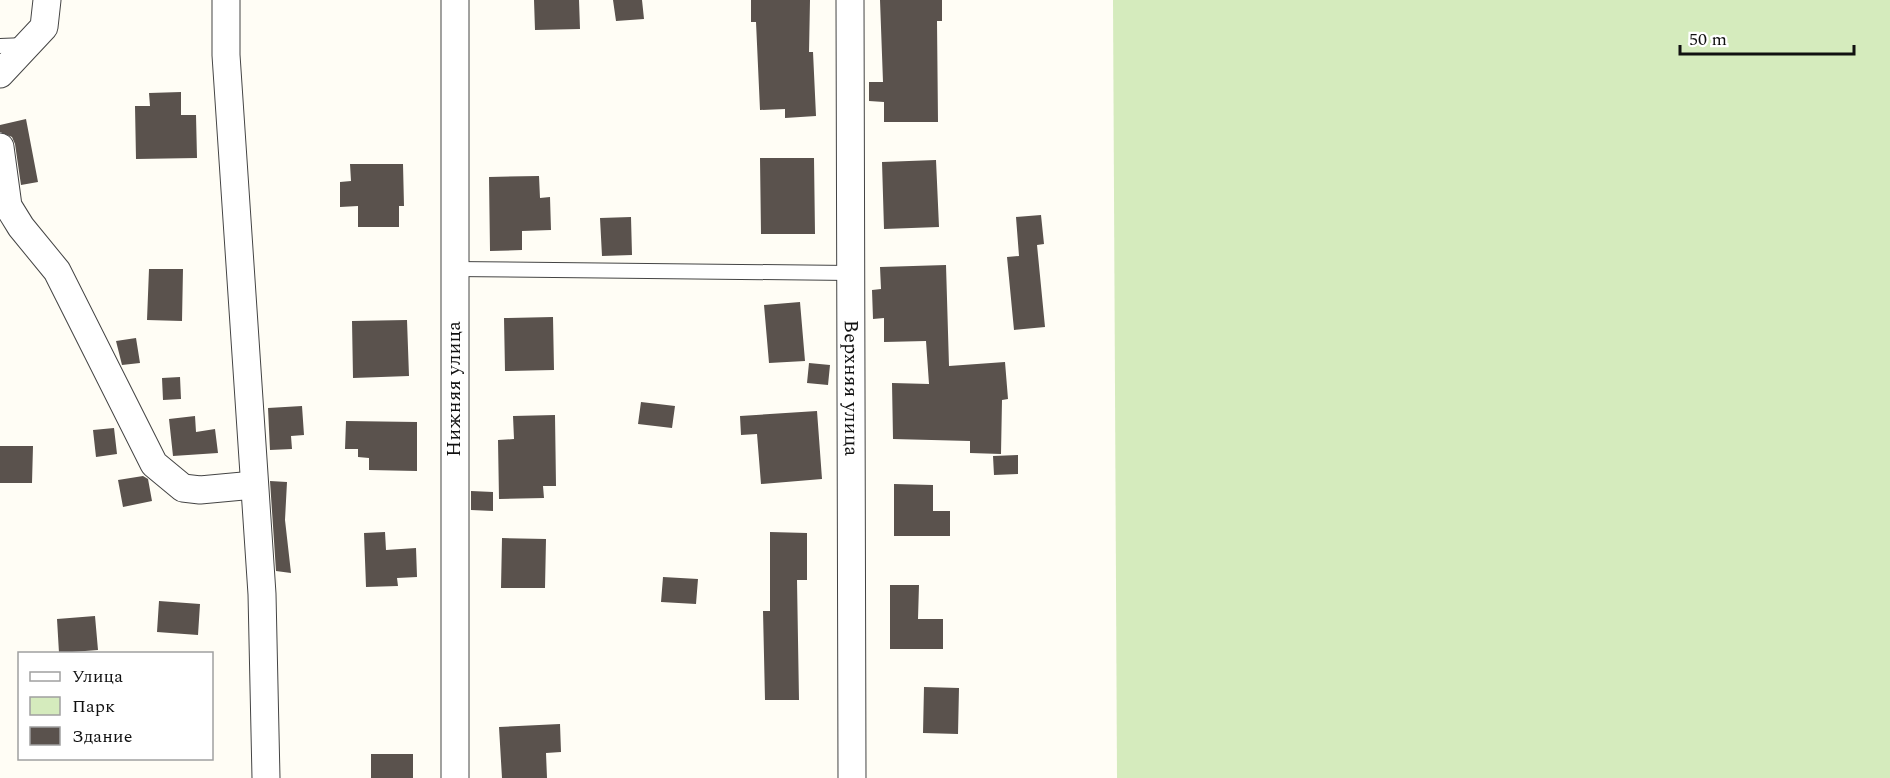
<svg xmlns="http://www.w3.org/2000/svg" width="1890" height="778" viewBox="0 0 1890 778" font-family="Spectral,serif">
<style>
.green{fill:#d5ebbd}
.building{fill:#5a524d}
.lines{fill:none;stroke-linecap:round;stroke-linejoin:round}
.service-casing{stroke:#444;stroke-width:16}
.minor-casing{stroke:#444;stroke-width:29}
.service{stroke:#fff;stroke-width:14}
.minor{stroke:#fff;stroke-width:27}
.labels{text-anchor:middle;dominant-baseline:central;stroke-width:6;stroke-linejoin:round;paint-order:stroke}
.street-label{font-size:20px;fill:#111;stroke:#fff}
</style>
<rect width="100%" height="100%" fill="#fffdf5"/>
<path class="green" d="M 1113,0 L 1890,0 L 1890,778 L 1117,778 Z"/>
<path class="building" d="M 534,0 L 579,0 L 580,29 L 535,30 Z
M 613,0 L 642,0 L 644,19 L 616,21 Z
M 751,0 L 810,0 L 809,52 L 813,52 L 816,116 L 785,118 L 785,109 L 760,110 L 756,22 L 751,22 Z
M 880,0 L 942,0 L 942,21 L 937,21 L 938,122 L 884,122 L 884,102 L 869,101 L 869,82 L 883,82 Z
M 181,92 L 181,115 L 196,115 L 197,158 L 136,159 L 135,106 L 150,106 L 149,93 Z
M 26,119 L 38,182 L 21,185 L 15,144 L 12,137 L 0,132 L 0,125 Z
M 760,158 L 814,158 L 815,234 L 761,234 Z
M 936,160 L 939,227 L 884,229 L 882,162 Z
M 350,164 L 403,164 L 404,206 L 399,206 L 399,227 L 358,227 L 358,206 L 340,207 L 340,182 L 351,181 Z
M 539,176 L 540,198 L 550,197 L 551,230 L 522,231 L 522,250 L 490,251 L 489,177 Z
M 1041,215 L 1044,244 L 1037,245 L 1045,327 L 1014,330 L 1007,257 L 1019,256 L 1016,217 Z
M 631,217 L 632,255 L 602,256 L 600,218 Z
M 946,265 L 949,366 L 1005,362 L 1008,399 L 1002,400 L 1001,454 L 970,453 L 970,441 L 893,439 L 892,383 L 929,384 L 926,341 L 884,342 L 884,318 L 873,319 L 872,290 L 881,289 L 880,267 Z
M 149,269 L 183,269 L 182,321 L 147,320 Z
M 800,302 L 805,361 L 769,363 L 764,305 Z
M 553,317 L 554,370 L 505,371 L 504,318 Z
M 407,320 L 409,376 L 353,378 L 352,321 Z
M 136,338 L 140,363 L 122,365 L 116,341 Z
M 809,363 L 830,365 L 828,385 L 807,383 Z
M 180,377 L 181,399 L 163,400 L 162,378 Z
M 641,402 L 675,406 L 672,428 L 638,424 Z
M 302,406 L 304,435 L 291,436 L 292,449 L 270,450 L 268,408 Z
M 817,411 L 822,479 L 761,484 L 757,434 L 741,435 L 740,416 Z
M 555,415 L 556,486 L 543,486 L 544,498 L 499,499 L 498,440 L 514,439 L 513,416 Z
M 195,416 L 196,432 L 215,429 L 218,453 L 173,456 L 169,419 Z
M 346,421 L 417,422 L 417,471 L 369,470 L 369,458 L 358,457 L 358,449 L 345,449 Z
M 114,428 L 117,454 L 96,457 L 93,430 Z
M 0,446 L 33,446 L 32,483 L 0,483 Z
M 1018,455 L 1018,474 L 994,475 L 993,456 Z
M 143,476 L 148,479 L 152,501 L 123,507 L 118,480 Z
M 270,481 L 287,482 L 285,520 L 291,573 L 276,571 Z
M 894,484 L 933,485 L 933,511 L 950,511 L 950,536 L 894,536 Z
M 471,491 L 493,492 L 493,511 L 471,510 Z
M 385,532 L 386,550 L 416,548 L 417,577 L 397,578 L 398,586 L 366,587 L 364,533 Z
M 770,532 L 807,533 L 807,580 L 797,580 L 799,700 L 765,700 L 763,611 L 770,611 Z
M 502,538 L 546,539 L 545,588 L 501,588 Z
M 663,577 L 698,579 L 696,604 L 661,602 Z
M 890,585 L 919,585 L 918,619 L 943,619 L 943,649 L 890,649 Z
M 159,601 L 200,604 L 198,635 L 157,632 Z
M 95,616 L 98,650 L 59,653 L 57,619 Z
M 924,687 L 959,688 L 958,734 L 923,733 Z
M 560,724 L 561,752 L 546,753 L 547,778 L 502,778 L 499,727 Z
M 371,754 L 413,754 L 413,778 L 371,778 Z"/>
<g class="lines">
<g class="service-casing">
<path id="service" d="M 0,46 L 25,45
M 454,269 L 850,273"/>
</g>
<g class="minor-casing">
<g id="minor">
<path d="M 226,0 L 226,55 L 262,594 L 266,778"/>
<path d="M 455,0 L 455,778"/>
<path id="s1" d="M 850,0 L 852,778"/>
<path d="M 0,74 L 44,27 L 47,0"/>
<path d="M 0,147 L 8,206 L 21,227 L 57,271 L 154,464 L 183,488 L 200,490 L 254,485"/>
</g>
</g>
<use href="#service" class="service"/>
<use href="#minor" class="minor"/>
</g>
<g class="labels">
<g class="street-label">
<text transform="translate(454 389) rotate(-90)">Нижняя улица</text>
<text stroke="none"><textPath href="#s1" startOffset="388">Верхняя улица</textPath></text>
</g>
</g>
<rect x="18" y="652" width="195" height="108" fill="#ffffff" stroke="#a0a0a0" stroke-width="1.5"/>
<rect x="30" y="672" width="30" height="9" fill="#ffffff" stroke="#a0a0a0" stroke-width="1.5"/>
<text x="72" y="682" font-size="18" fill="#111111">Улица</text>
<rect x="30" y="697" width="30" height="18" fill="#d5ebbd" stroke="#a0a0a0" stroke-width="1.5"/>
<text x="72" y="712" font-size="18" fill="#111111">Парк</text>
<rect x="30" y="727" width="30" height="18" fill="#5a524d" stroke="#a0a0a0" stroke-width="1.5"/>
<text x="72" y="742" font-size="18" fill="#111111">Здание</text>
<path d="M1680 45v9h174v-9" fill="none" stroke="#111111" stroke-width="3"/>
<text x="1689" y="45" font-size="18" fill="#111111" stroke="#ffffff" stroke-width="4.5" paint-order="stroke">50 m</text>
</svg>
